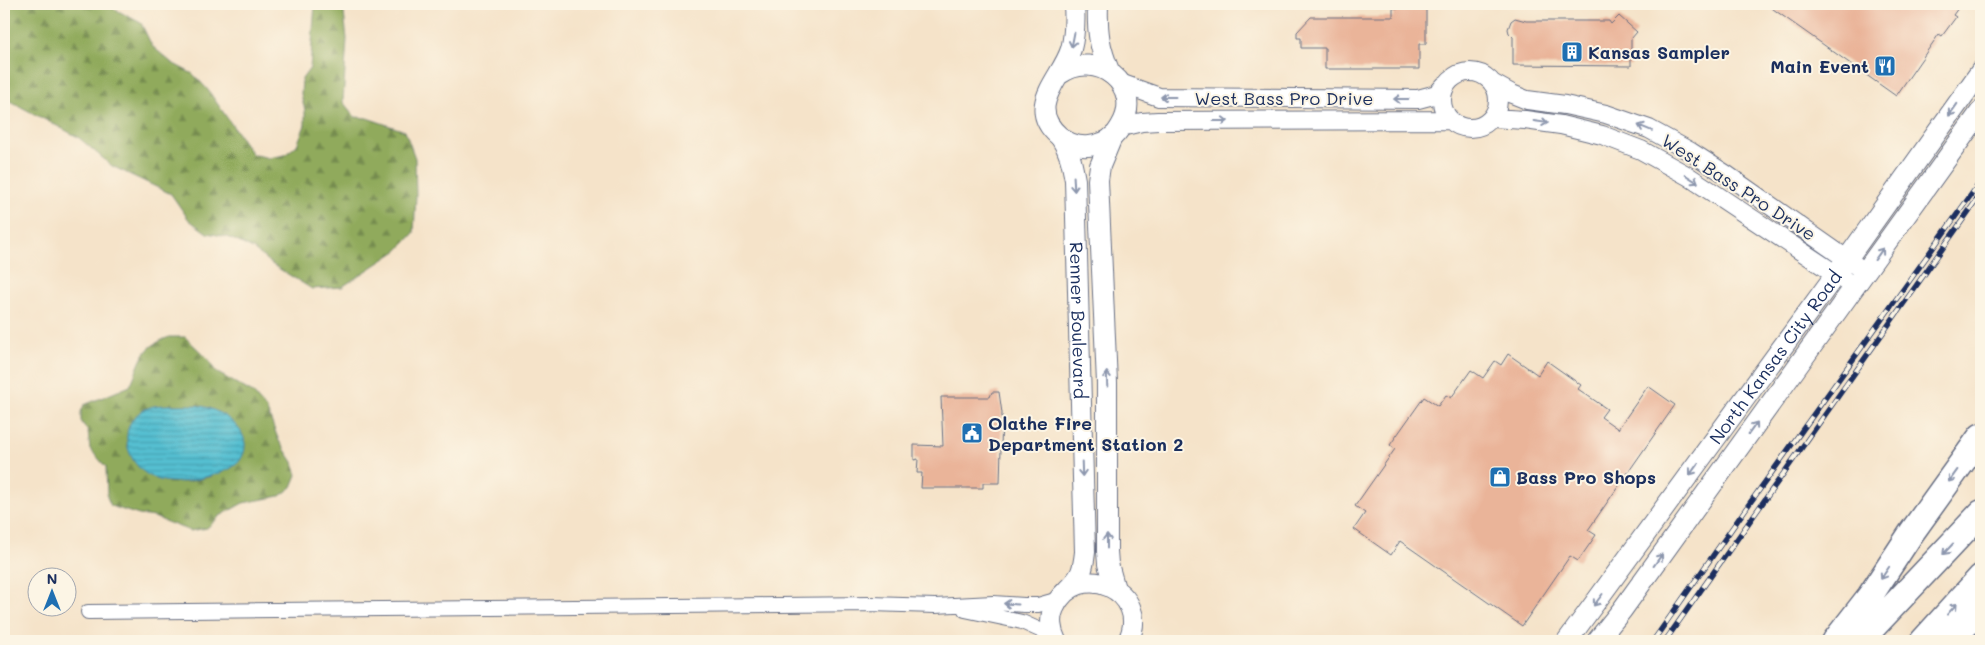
<svg xmlns="http://www.w3.org/2000/svg" width="1985" height="645" viewBox="0 0 1985 645" font-family="Mali,sans-serif">
<style>
.forest{fill:url(#forest-firs);stroke:#566c5d;fill-rule:evenodd}
.water{fill:url(#water-rules);stroke:#387798}
.building{fill:#eab499}
.lines{fill:none;stroke-linecap:round;stroke-linejoin:round}
.minor-casing{stroke:#676e83;stroke-width:16}
.tertiary-casing{stroke:#676e83;stroke-width:20}
.secondary-casing{stroke:#676e83;stroke-width:22}
.motorway-casing{stroke:#676e83;stroke-width:28}
.minor{stroke:#fff;stroke-width:14}
.tertiary{stroke:#fff;stroke-width:18}
.secondary{stroke:#fff;stroke-width:20}
.motorway{stroke:#fff;stroke-width:25}
.rail-casing{stroke:#1b2f5e;stroke-width:5.5}
.rail{stroke:#fcf5e5;stroke-width:4;stroke-dasharray:11;stroke-linecap:butt}
.oneway{stroke:#8d97ae}
.labels{text-anchor:middle;dominant-baseline:central;stroke-width:4;stroke-linejoin:round;paint-order:stroke}
.poi-label{font-size:18px;font-weight:bold;fill:#1b2f5e;stroke:#fcf5e5;text-anchor:start}
.street-label{font-size:18px;fill:#1b2f5e;stroke:#fcf5e5}
</style>
<defs>
<pattern id="forest-firs" width="22" height="20" patternUnits="userSpaceOnUse" patternTransform="scale(1.25)"><rect width="22" height="20" fill="#90aa5c"/><path d="M5 1l3.5 6h-7zM16 11l3.5 6h-7z" fill="#758b4f"/></pattern>
<pattern id="water-rules" width="6" height="5" patternUnits="userSpaceOnUse" patternTransform="scale(1.25)"><rect width="6" height="5" fill="#55bfd1"/><path d="M0 2.5h6" fill="none" stroke="#469cad"/></pattern>
</defs>
<rect width="100%" height="100%" fill="#fcf5e5"/>
<filter id="ink" filterUnits="userSpaceOnUse"><feTurbulence type="fractalNoise" baseFrequency=".02" numOctaves="2"/><feDisplacementMap in="SourceGraphic" scale="10" xChannelSelector="R" yChannelSelector="G"/><feConvolveMatrix kernelMatrix="1 2 1 2 8 2 1 2 1" color-interpolation-filters="sRGB"/></filter>
<filter id="wash" filterUnits="userSpaceOnUse"><feTurbulence type="fractalNoise" baseFrequency=".0096" numOctaves="4" result="noise"/><feDisplacementMap in="SourceGraphic" scale="20" xChannelSelector="R" yChannelSelector="G"/><feGaussianBlur stdDeviation="1.12" result="paint"/><feColorMatrix in="noise" values="0 0 0 0 0 0 0 0 0 0 0 0 0 0 0 0 0 1.4 0 .05"/><feComposite in="paint" operator="in"/></filter>
<g filter="url(#wash)">
<rect width="100%" height="100%" fill="#f5e3c9"/>
<path class="forest" d="M 4,4 L 105,4 L 141,23 L 152,46 L 172,63 L 193,74 L 208,90 L 252,154 L 269,158 L 285,155 L 297,145 L 305,125 L 305,111 L 301,94 L 302,79 L 310,68 L 315,4 L 343,4 L 347,39 L 343,102 L 355,117 L 367,118 L 405,131 L 415,158 L 416,195 L 414,233 L 398,250 L 342,287 L 312,289 L 273,265 L 253,249 L 228,237 L 207,233 L 189,220 L 171,194 L 112,166 L 78,137 L 4,98 Z
M 169,337 L 185,337 L 207,358 L 216,372 L 253,393 L 267,410 L 279,441 L 293,462 L 297,475 L 292,487 L 280,496 L 243,503 L 220,516 L 207,528 L 190,531 L 154,517 L 139,515 L 111,506 L 107,497 L 106,467 L 90,449 L 88,432 L 81,421 L 81,412 L 84,405 L 130,386 C 143,359 139,349 169,337 ZM 173,405 L 210,408 L 212,476 L 187,482 L 164,481 Z"/>
<path class="water" d="M 173,405 C 185,405 200,404 211,409 C 229,416 254,435 242,457 C 237,468 220,474 209,476 C 195,480 180,484 164,481 C 124,474 110,417 154,406 C 160,405 167,405 173,405 Z"/>
<g id="blocks">
<path class="building" d="M 1766,4 L 1961,4 L 1953,15 L 1956,17 L 1942,36 L 1939,34 L 1896,96 Z
M 1393,8 L 1426,8 L 1426,44 L 1419,44 L 1419,69 L 1325,69 L 1325,48 L 1301,48 L 1301,38 L 1297,38 L 1297,32 L 1311,17 L 1393,17 Z
M 1619,16 L 1637,32 L 1631,39 L 1631,66 L 1513,65 L 1513,37 L 1509,33 L 1508,29 L 1511,21 L 1515,18 L 1526,21 L 1609,21 L 1611,24 Z
M 1508,354 L 1538,375 L 1547,361 L 1581,385 L 1578,389 L 1607,409 L 1601,417 L 1618,429 L 1648,386 L 1675,405 L 1588,530 L 1596,535 L 1578,561 L 1570,556 L 1522,626 L 1400,541 L 1391,555 L 1354,529 L 1365,513 L 1355,506 L 1395,449 L 1390,445 L 1424,397 L 1438,406 L 1446,395 L 1451,398 L 1471,370 L 1483,378 L 1495,361 L 1501,365 Z
M 992,392 L 999,392 L 1002,413 L 1000,483 L 983,483 L 983,488 L 921,488 L 922,473 L 917,473 L 918,459 L 914,460 L 914,445 L 943,446 L 941,397 L 990,397 Z
M 4,618 L 8,618 L 8,641 L 4,641 Z"/>
</g>
</g>
<g filter="url(#ink)">
<use href="#blocks" fill-opacity="0" stroke="#676e83" stroke-width="1"/>
<g class="lines">
<g class="minor-casing">
<path id="minor" d="M 965,610 L 1022,622 L 1053,636
M 88,612 L 871,604 L 935,606 L 993,603 L 1024,605 L 1038,605 L 1059,599"/>
</g>
<g class="tertiary-casing">
<path id="tertiary" d="M1442 100a28 28 0 1 1 56 0a28 28 0 1 1-56 0Z
M 1120,83 L 1159,97 L 1418,99 L 1437,94 L 1445,85
M 1492,83 L 1512,94 L 1527,100 L 1565,105 L 1606,114 L 1649,129 L 1691,152 L 1727,175 L 1865,272
M 1492,118 L 1525,120 L 1561,125 L 1602,135 L 1641,150 L 1688,176 L 1855,287
M 1121,127 L 1142,122 L 1158,121 L 1449,120"/>
</g>
<g class="secondary-casing">
<g id="secondary">
<path d="M 1098,4 C 1097,31 1099,47 1110,73"/>
<path d="M 1060,74 C 1096,48 1145,86 1121,126 C 1116,136 1106,143 1095,145 C 1082,148 1069,145 1059,136 C 1024,106 1062,79 1071,49 C 1075,34 1075,19 1074,4"/>
<path d="M 1112,137 L 1100,166 L 1098,180 L 1107,383 L 1107,551 L 1108,564 L 1115,589"/>
<path id="s1" d="M 1061,138 C 1070,152 1072,164 1075,180 L 1085,552 C 1083,571 1081,577 1067,590"/>
<path d="M 1056,641 C 1051,631 1049,618 1054,608 C 1078,556 1153,592 1128,641"/>
<path id="s2" d="M 1567,641 L 1847,259 L 1981,71"/>
<path d="M 1597,641 L 1622,610 L 1981,111"/>
</g>
</g>
<g class="motorway-casing">
<path id="motorway" d="M 1835,641 L 1870,596 L 1912,532 L 1981,436
M 1860,641 L 1981,513
M 1923,641 L 1981,577
M 1950,641 L 1981,609"/>
</g>
<use href="#minor" class="minor"/>
<use href="#tertiary" class="tertiary"/>
<use href="#secondary" class="secondary"/>
<use href="#motorway" class="motorway"/>
<g class="rail-casing">
<path id="rail" d="M 1653,641 L 1747,507 L 1981,181
M 1665,641 L 1981,194"/>
</g>
<use href="#rail" class="rail"/>
</g>
<defs><path id="oneway-shaft" d="M-6 0H5M1.5-3L5.5 0L1.5 3" fill="none" stroke-width="1.6" stroke-linecap="round" stroke-linejoin="round" transform="scale(1.25)"/></defs>
<g class="oneway">
<use href="#oneway-shaft" transform="translate(1073 40) rotate(101)"/>
<use href="#oneway-shaft" transform="translate(1168 97) rotate(-180)"/>
<use href="#oneway-shaft" transform="translate(1401 99) rotate(-180)"/>
<use href="#oneway-shaft" transform="translate(1953 110) rotate(125)"/>
<use href="#oneway-shaft" transform="translate(1221 121)"/>
<use href="#oneway-shaft" transform="translate(1541 122) rotate(8)"/>
<use href="#oneway-shaft" transform="translate(1645 128) rotate(-158)"/>
<use href="#oneway-shaft" transform="translate(1692 179) rotate(32)"/>
<use href="#oneway-shaft" transform="translate(1074 184) rotate(87)"/>
<use href="#oneway-shaft" transform="translate(1879 254) rotate(-54)"/>
<use href="#oneway-shaft" transform="translate(1107 379) rotate(-92)"/>
<use href="#oneway-shaft" transform="translate(1753 428) rotate(-54)"/>
<use href="#oneway-shaft" transform="translate(1082 469) rotate(88)"/>
<use href="#oneway-shaft" transform="translate(1694 469) rotate(126)"/>
<use href="#oneway-shaft" transform="translate(1953 476) rotate(126)"/>
<use href="#oneway-shaft" transform="translate(1107 541) rotate(-90)"/>
<use href="#oneway-shaft" transform="translate(1948 549) rotate(133)"/>
<use href="#oneway-shaft" transform="translate(1658 560) rotate(-54)"/>
<use href="#oneway-shaft" transform="translate(1885 573) rotate(124)"/>
<use href="#oneway-shaft" transform="translate(1598 600) rotate(127)"/>
<use href="#oneway-shaft" transform="translate(1011 604) rotate(-176)"/>
<use href="#oneway-shaft" transform="translate(1952 609) rotate(-48)"/>
</g>
</g>
<defs>
<g id="building-square" transform="scale(1.125)"><rect x="-9" y="-9" width="18" height="18" rx="4" fill="#1f6fb2" stroke="#fcf5e5"/><path d="M-4-6H4V6H1V3H-1V6H-4ZM-2.5-4.3h1.7v1.8h-1.7ZM.8-4.3h1.7v1.8H.8ZM-2.5-1h1.7V.8h-1.7ZM.8-1h1.7V.8H.8Z" fill="#fff"/></g>
<g id="restaurant-square" transform="scale(1.125)"><rect x="-9" y="-9" width="18" height="18" rx="4" fill="#1f6fb2" stroke="#fcf5e5"/><path d="M-5-6h1v4h1v-4h1v4h1v-4h1v5L-1.5 .5V6h-2V.5L-5-1ZM5-6V6H3V1.5H1.5Q1.5-4 5-6Z" fill="#fff"/></g>
<g id="civic-square" transform="scale(1.125)"><rect x="-9" y="-9" width="18" height="18" rx="4" fill="#1f6fb2" stroke="#fcf5e5"/><path d="M-.6-6.5H3V-4.5H.6V-3L4-1V1h2V6H-6V1h2V-1L-.6-3ZM-1.2 2.5V6h2.4V2.5Z" fill="#fff"/></g>
<g id="shop-square" transform="scale(1.125)"><rect x="-9" y="-9" width="18" height="18" rx="4" fill="#1f6fb2" stroke="#fcf5e5"/><path d="M-5-2.5h2.3a2.7 3.5 0 0 1 5.4 0H5L5.5 6h-11ZM-1.5-2.5h3a1.5 2.3 0 0 0-3 0Z" fill="#fff"/></g>
</defs>
<g fill-rule="evenodd">
<use href="#building-square" x="1572" y="52"/>
<use href="#restaurant-square" x="1885" y="66"/>
<use href="#civic-square" x="972" y="433"/>
<use href="#shop-square" x="1500" y="477"/>
</g>
<g class="labels">
<g class="poi-label">
<text x="1588" y="52">Kansas Sampler</text>
<text x="1869" y="66" text-anchor="end">Main Event</text>
<text x="988" y="423">Olathe Fire<tspan x="988" dy="21">Department Station 2</tspan></text>
<text x="1516" y="477">Bass Pro Shops</text>
</g>
<g class="street-label">
<text x="1284" y="98">West Bass Pro Drive</text>
<text transform="translate(1739 187) rotate(33)">West Bass Pro Drive</text>
<text stroke="none"><textPath href="#s1" startOffset="185">Renner Boulevard</textPath></text>
<text stroke="none"><textPath href="#s2" startOffset="352">North Kansas City Road</textPath></text>
</g>
</g>
<rect width="1985" height="645" fill="none" stroke="#fcf5e5" stroke-width="20"/>
<g transform="translate(52 592)"><circle r="24" fill="#fcf5e5" stroke="#a2a6af"/>
<path d="M0-4L9 19L0 12L-9 19Z" fill="#1f6fb2"/>
<text y="-8" font-size="14" font-weight="bold" text-anchor="middle" fill="#1b2f5e">N</text>
</g>
</svg>
